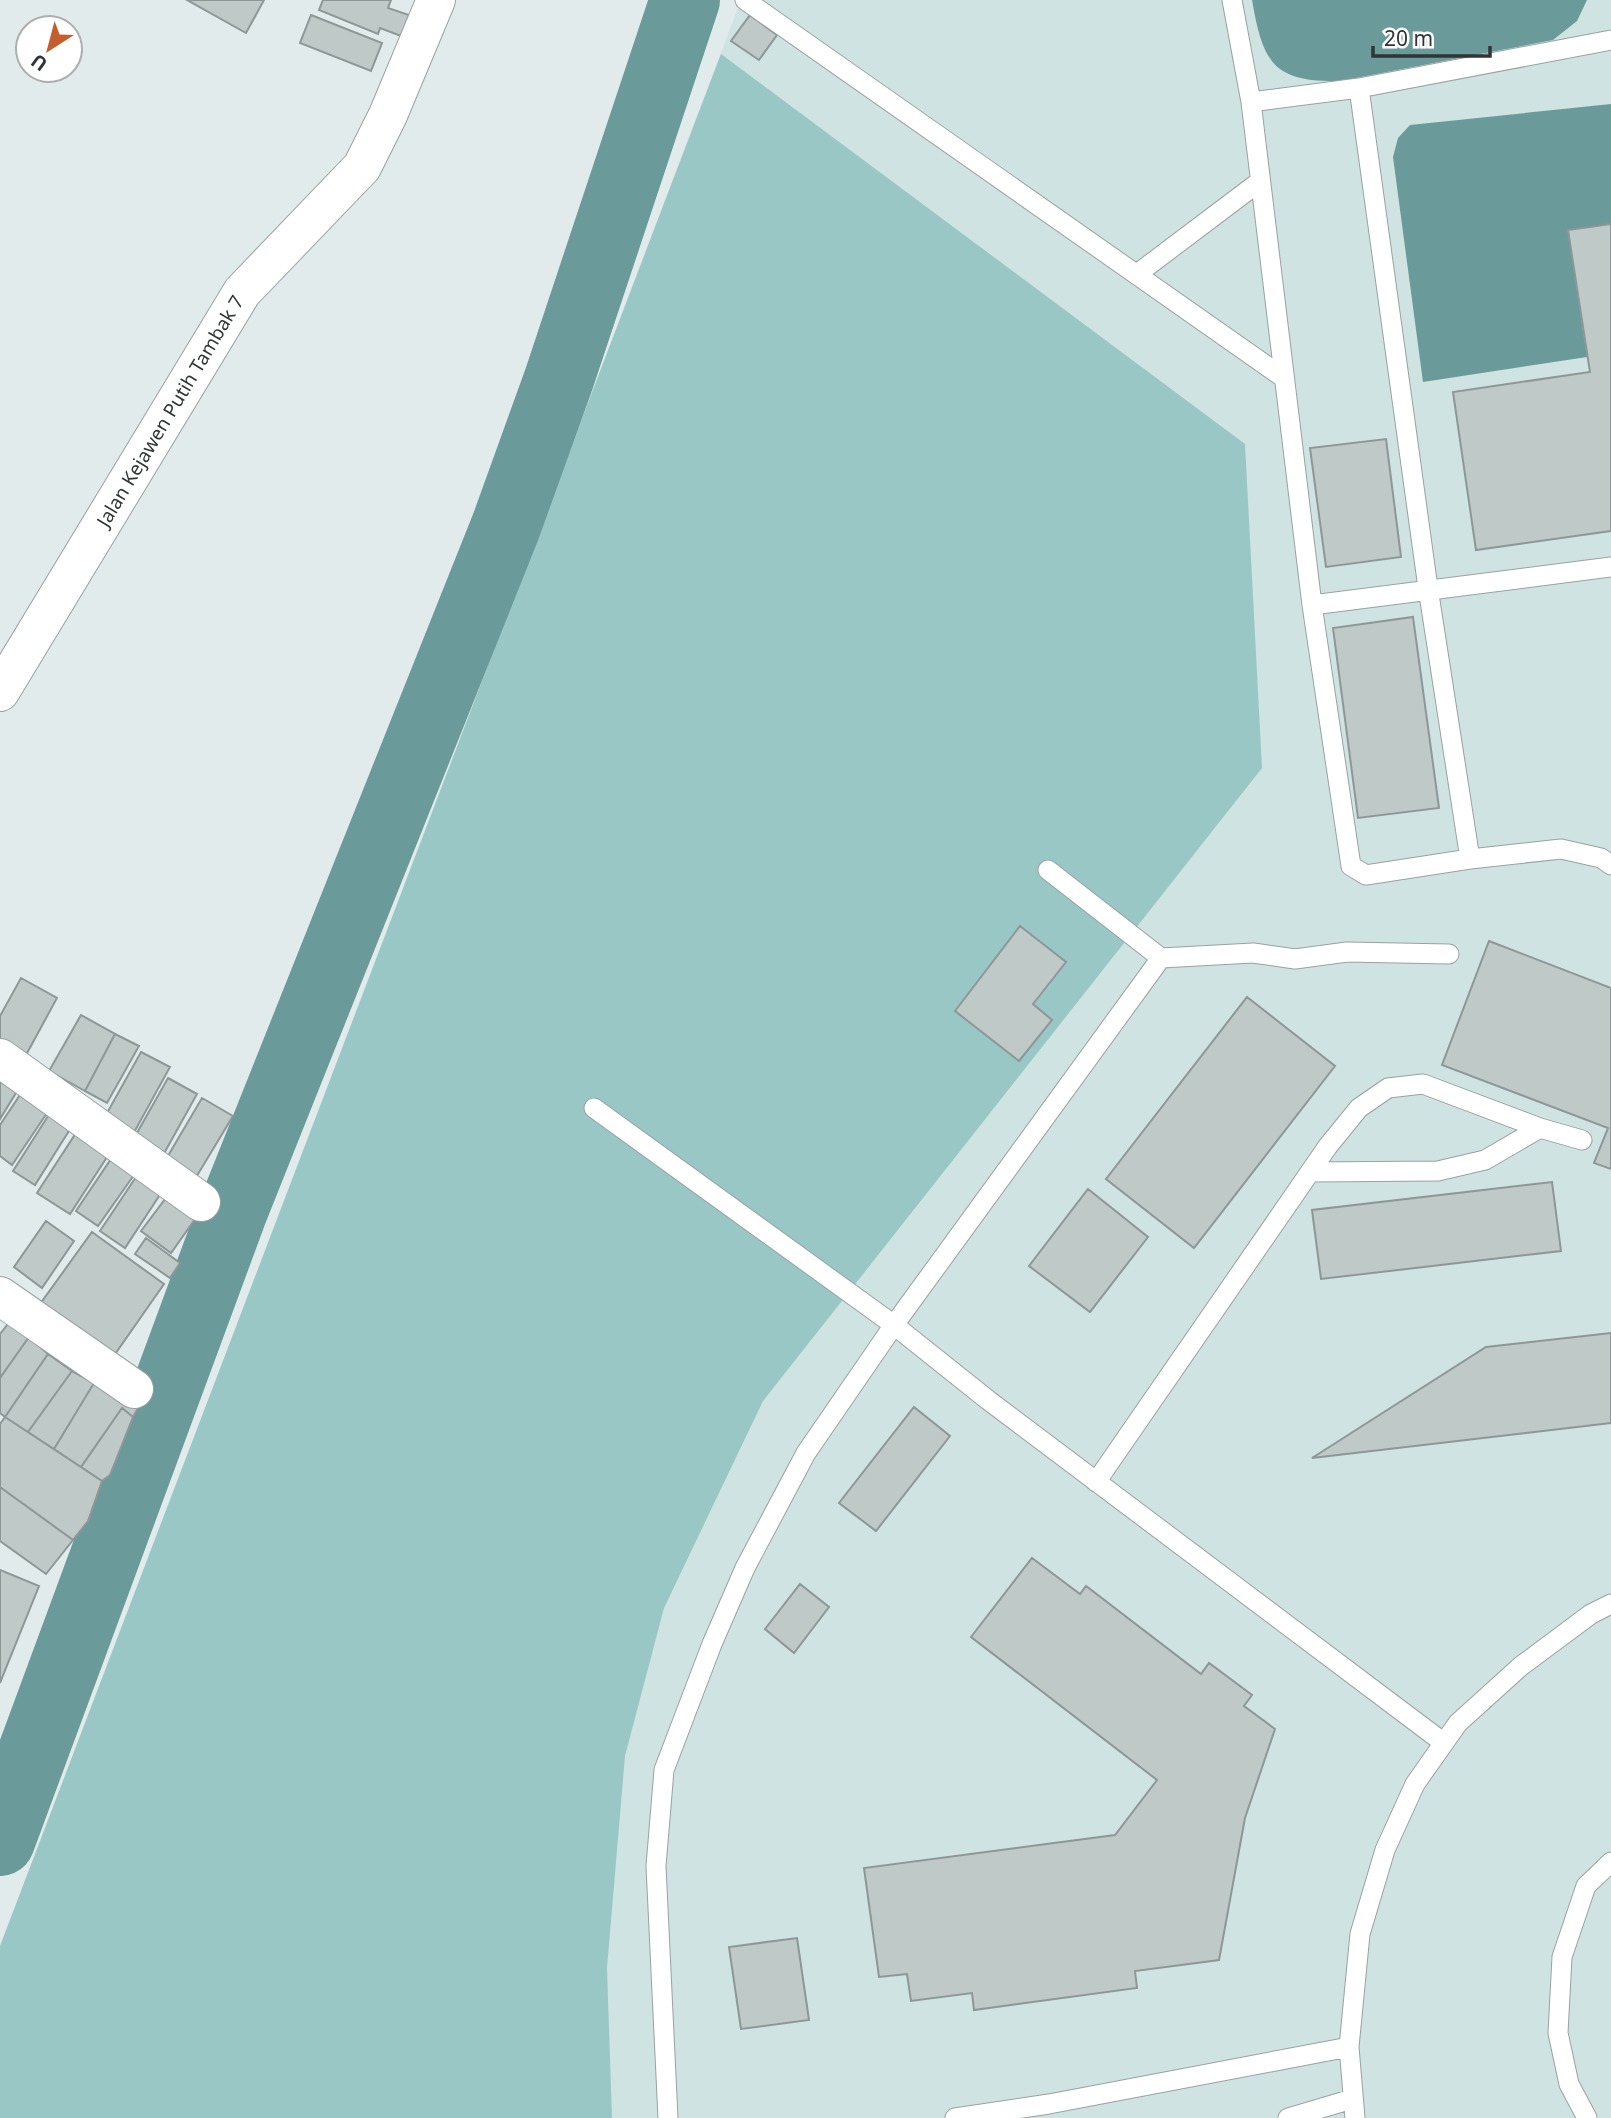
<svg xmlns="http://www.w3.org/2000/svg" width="1611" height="2118" viewBox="0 0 1611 2118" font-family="'Noto Sans',sans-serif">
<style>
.built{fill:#cfe3e2}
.green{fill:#99c7c6}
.water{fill:#6a9a99}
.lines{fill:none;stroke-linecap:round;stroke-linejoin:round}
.river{stroke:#6a9a99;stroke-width:70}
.building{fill:#bfc9c8;stroke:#8e9797;stroke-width:2}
.service-casing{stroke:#98a2a1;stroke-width:21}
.minor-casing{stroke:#98a2a1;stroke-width:40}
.service{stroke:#fff;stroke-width:19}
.minor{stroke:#fff;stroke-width:38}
.labels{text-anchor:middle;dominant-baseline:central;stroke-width:6;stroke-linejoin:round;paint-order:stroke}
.street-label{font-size:19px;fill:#313535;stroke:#fff}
</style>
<rect width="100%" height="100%" fill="#e1ebeb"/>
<path class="built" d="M 741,0 L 1611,0 L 1611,2118 L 0,2118 L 0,1946 Z"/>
<path class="green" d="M 721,54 L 1245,444 L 1262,768 L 763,1401 L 664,1608 L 625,1756 L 607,1968 L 612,2118 L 0,2118 L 0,1946 Z"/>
<path class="water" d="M 1252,0 L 1587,0 L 1577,21 L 1553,40 L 1340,81 C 1273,82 1263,63 1252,0 Z
M 1611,104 L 1611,224 L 1568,231 L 1587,357 L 1423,382 L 1393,157 L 1398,138 L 1410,125 Z"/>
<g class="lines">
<path class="river" d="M 0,1841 L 233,1210 L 506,526 L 559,379 L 685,0"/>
</g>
<path class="building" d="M 187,0 L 264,0 L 246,33 Z
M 323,0 L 391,0 L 388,8 L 409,15 L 401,36 L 380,28 L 378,34 L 319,10 Z
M 311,15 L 382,43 L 371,71 L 300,43 Z
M 750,15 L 777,35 L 759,60 L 731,41 Z
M 1611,224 L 1611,531 L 1476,550 L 1453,392 L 1590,372 L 1568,230 Z
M 1386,439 L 1401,557 L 1326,567 L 1310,448 Z
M 1413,617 L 1439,808 L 1358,818 L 1333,628 Z
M 1020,926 L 1066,962 L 1033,1004 L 1052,1020 L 1019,1061 L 955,1011 Z
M 1489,941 L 1611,988 L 1611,1169 L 1594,1163 L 1608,1128 L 1442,1065 Z
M 21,978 L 57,998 L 26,1055 L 0,1040 L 0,1016 Z
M 1247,997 L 1335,1066 L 1194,1248 L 1106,1179 Z
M 81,1015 L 115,1034 L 85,1091 L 49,1071 Z
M 115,1034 L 139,1046 L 107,1103 L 85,1091 Z
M 141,1052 L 170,1067 L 131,1138 L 102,1122 Z
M 0,1077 L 19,1088 L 0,1119 Z
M 168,1078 L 197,1094 L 162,1157 L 133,1140 Z
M 22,1092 L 49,1110 L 12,1165 L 0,1156 L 0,1125 Z
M 202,1098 L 233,1116 L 195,1179 L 165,1161 Z
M 50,1113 L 72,1126 L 35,1185 L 13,1171 Z
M 76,1133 L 109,1154 L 70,1214 L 37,1193 Z
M 111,1159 L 134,1175 L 98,1226 L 76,1211 Z
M 138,1174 L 163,1190 L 125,1248 L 100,1231 Z
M 1552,1182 L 1561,1251 L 1321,1279 L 1312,1210 Z
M 1088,1189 L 1148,1237 L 1090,1312 L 1029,1266 Z
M 169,1194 L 198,1215 L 171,1253 L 141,1231 Z
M 46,1221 L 74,1241 L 42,1288 L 14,1267 Z
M 92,1232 L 164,1284 L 113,1357 L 40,1304 Z
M 146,1238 L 180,1263 L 170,1278 L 135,1254 Z
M 11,1320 L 29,1337 L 0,1378 L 0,1334 Z
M 1611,1333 L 1611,1423 L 1312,1458 L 1486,1347 Z
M 29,1337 L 48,1354 L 5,1417 L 0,1413 L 0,1378 Z
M 48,1354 L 72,1371 L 28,1432 L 5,1417 Z
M 72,1371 L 94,1383 L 54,1449 L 28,1432 Z
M 94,1383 L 138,1408 L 133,1417 L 122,1408 L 81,1467 L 54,1449 Z
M 914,1407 L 950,1436 L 876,1531 L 839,1503 Z
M 122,1408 L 133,1417 L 110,1475 L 102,1481 L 81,1467 Z
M 5,1417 L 102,1481 L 88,1521 L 73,1540 L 0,1487 L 0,1424 Z
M 0,1487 L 73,1540 L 46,1574 L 0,1541 Z
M 1032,1558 L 1080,1594 L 1086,1586 L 1201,1674 L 1209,1663 L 1252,1695 L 1244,1706 L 1275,1729 L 1245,1818 L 1219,1960 L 1135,1971 L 1137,1988 L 974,2010 L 972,1993 L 911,2001 L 907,1974 L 879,1977 L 864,1868 L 1115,1835 L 1157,1780 L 971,1637 Z
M 0,1570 L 39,1586 L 0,1683 Z
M 800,1584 L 829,1607 L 794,1653 L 765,1629 Z
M 797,1938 L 809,2020 L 741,2029 L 729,1947 Z"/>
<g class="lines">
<g class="service-casing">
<path id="service" d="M 745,0 L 1284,378
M 1232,0 L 1251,102 L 1312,605 L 1351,866 L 1366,875 L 1470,859 L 1561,849 L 1601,858 L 1611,865
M 1359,88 L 1428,588 L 1470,859
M 1251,102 L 1359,88 L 1611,40
M 1137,274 L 1259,182
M 1312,605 L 1611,567
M 1048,870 L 1161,958
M 594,1108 L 894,1325 L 988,1400 L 1444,1743
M 1310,1172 L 1438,1171 L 1485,1160 L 1540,1128
M 1096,1482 L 1328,1146 L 1359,1108 L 1388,1088 L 1423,1084 L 1540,1128 L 1582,1140
M 668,2118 L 656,1866 L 664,1770 L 712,1644 L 745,1568 L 806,1453 L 894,1325 L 1161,958 L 1253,953 L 1295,959 L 1347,952 L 1449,954
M 955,2118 L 1049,2104 L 1349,2047
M 1288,2118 L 1352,2099
M 1355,2118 L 1349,2047 L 1360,1934 L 1385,1850 L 1415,1784 L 1458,1723 L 1521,1666 L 1591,1614 L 1611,1604
M 1587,2118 L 1569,2084 L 1558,2033 L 1562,1957 L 1586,1886 L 1611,1862"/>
</g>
<g class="minor-casing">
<path id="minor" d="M 0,692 L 242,292 L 362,167 L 388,115 L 436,0
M 0,1058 L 201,1202
M 0,1296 L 134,1389"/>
</g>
<use href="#service" class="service"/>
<use href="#minor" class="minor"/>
</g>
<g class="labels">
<g class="street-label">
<text transform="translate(170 411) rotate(-59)">Jalan Kejawen Putih Tambak 7</text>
</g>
</g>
<g transform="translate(49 49) rotate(216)"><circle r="33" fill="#ffffff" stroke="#adaeae" stroke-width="2"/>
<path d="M0-5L12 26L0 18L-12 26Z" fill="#c45e2f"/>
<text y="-10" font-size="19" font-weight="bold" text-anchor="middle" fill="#313535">U</text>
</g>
<path d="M1373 46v10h117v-10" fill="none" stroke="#313535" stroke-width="3.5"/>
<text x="1384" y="46" font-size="21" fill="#313535" stroke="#ffffff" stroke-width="5" paint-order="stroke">20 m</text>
</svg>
